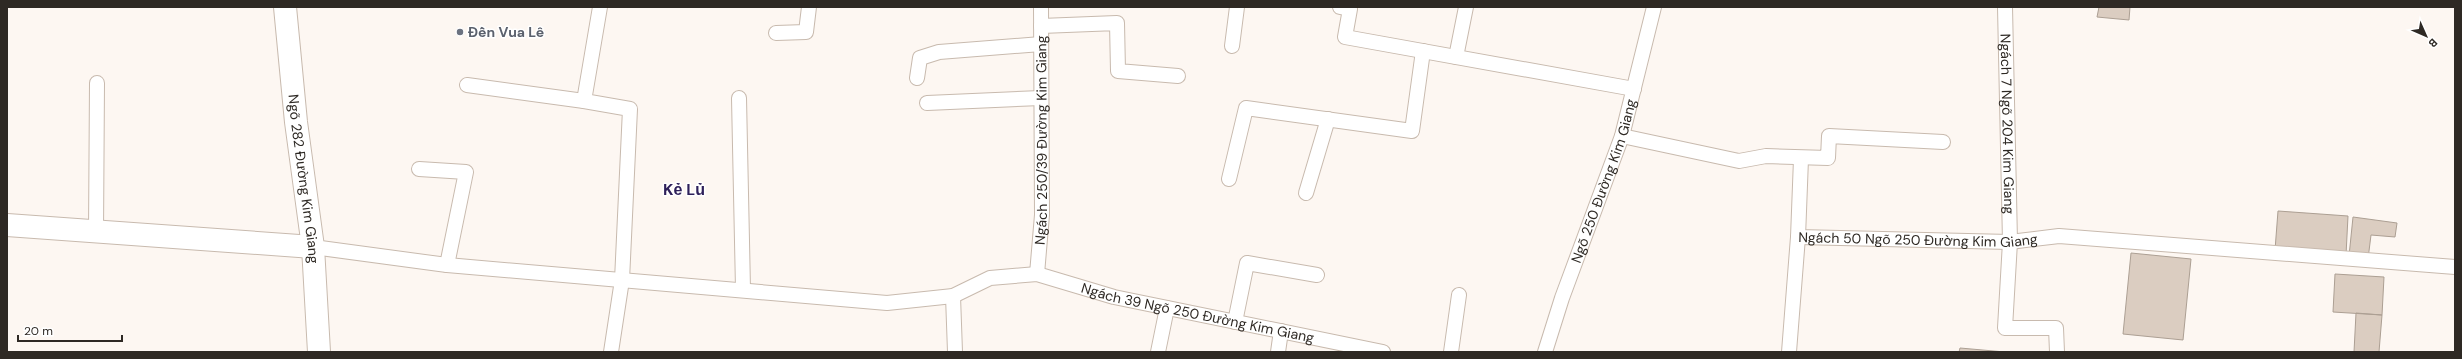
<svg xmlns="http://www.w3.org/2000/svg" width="2462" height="359" viewBox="0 0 2462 359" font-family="'DM Sans',sans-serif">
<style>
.building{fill:#dbcdc1;stroke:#ac9f93}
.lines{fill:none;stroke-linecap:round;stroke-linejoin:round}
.lane-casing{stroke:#c8baae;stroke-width:16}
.street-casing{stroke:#c8baae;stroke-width:24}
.lane{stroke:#fff;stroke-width:14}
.street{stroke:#fff;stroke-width:22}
.worship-dot{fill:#6b7280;stroke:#fff;stroke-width:1.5}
.labels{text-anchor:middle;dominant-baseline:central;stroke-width:3;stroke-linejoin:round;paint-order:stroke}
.worship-label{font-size:14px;font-weight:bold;fill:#5b616d;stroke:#fff;text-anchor:start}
.street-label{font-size:14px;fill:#2e2924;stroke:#fff}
.quarter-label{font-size:16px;font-weight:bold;fill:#2e205a;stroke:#fff}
</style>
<rect width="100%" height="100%" fill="#fdf7f2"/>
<path class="building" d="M 2099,7 L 2130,7 L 2129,20 L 2097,17 Z
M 2278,211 L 2348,216 L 2346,255 L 2275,250 Z
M 2353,217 L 2397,223 L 2395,237 L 2371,235 L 2368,259 L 2349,256 Z
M 2131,253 L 2191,259 L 2183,340 L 2123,334 Z
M 2335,274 L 2384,277 L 2382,315 L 2333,312 Z
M 2356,313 L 2382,315 L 2379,352 L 2354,352 Z
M 1960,348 L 2005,352 L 1959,352 Z"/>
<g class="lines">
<g class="lane-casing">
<g id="lane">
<path d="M 600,7 L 584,101 L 630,109 L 622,280 L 611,352"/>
<path d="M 1340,7 L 1350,9 L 1345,37 L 1634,89"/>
<path id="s1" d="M 2005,7 L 2010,242 L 2005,328 L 2056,328 L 2057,352"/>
<path d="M 1041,26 L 1117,23 L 1118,71 L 1178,76"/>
<path d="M 776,33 L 806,32 L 809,7"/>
<path d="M 1232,46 L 1237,7"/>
<path d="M 1456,57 L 1466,7"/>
<path d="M 917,78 L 920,58 L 939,52 L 1041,44"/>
<path d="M 467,85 L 584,101"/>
<path d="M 739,98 L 743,289"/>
<path d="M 927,103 L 1041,98"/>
<path d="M 1622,136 L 1739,161 L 1766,156 L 1828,158 L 1829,136 L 1943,142"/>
<path id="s2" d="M 1801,159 L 1798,237 L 2010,242 L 2059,236 L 2455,267"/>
<path d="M 419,169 L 466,172 L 447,265"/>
<path d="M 1229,179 L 1246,108 L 1412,131 L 1423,51"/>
<path d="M 1306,193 L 1328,119"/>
<path d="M 96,232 L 97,83"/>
<path id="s3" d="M 313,247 L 447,265 L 887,303 L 953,296 L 990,278 L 1037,274 L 1114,297 L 1383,352"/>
<path id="s4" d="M 1037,274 L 1042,215 L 1041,7"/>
<path d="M 953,296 L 955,352"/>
<path d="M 1235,322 L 1247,263 L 1317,275"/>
<path d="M 1158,352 L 1167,308"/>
<path d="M 1278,352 L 1281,331"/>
<path d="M 1451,352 L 1459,295"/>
<path id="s5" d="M 1545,352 L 1562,298 L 1622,136 L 1654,7"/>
<path d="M 1789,352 L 1798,237"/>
</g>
</g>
<g class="street-casing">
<g id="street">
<path id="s6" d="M 285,7 L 296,122 L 313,247 L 319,352"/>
<path d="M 7,225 L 313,247"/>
</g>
</g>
<use href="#lane" class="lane"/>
<use href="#street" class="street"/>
</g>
<circle class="worship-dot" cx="460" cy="32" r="4"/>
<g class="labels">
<g class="worship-label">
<text x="468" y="32">Đền Vua Lê</text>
</g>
<g class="street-label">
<text stroke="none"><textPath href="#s1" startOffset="117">Ngách 7 Ngõ 204 Kim Giang</textPath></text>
<text stroke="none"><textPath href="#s4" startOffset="134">Ngách 250/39 Đường Kim Giang</textPath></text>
<text stroke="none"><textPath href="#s6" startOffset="173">Ngõ 282 Đường Kim Giang</textPath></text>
<text stroke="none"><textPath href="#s5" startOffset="181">Ngõ 250 Đường Kim Giang</textPath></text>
<text stroke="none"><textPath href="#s2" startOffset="198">Ngách 50 Ngõ 250 Đường Kim Giang</textPath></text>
<text stroke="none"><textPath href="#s3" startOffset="897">Ngách 39 Ngõ 250 Đường Kim Giang</textPath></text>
</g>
<g class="quarter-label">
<text x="684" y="189">Kẻ Lủ</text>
</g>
</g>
<rect width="2462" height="359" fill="none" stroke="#2e2924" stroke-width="16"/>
<g transform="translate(2426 36) rotate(135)" stroke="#ffffff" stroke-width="3" paint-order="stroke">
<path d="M0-3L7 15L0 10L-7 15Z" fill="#2e2924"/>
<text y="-6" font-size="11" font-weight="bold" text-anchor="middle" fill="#2e2924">B</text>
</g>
<path d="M18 335v6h104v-6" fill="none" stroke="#2e2924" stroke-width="2"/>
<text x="24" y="335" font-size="12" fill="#2e2924" stroke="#ffffff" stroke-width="3" paint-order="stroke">20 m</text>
</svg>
